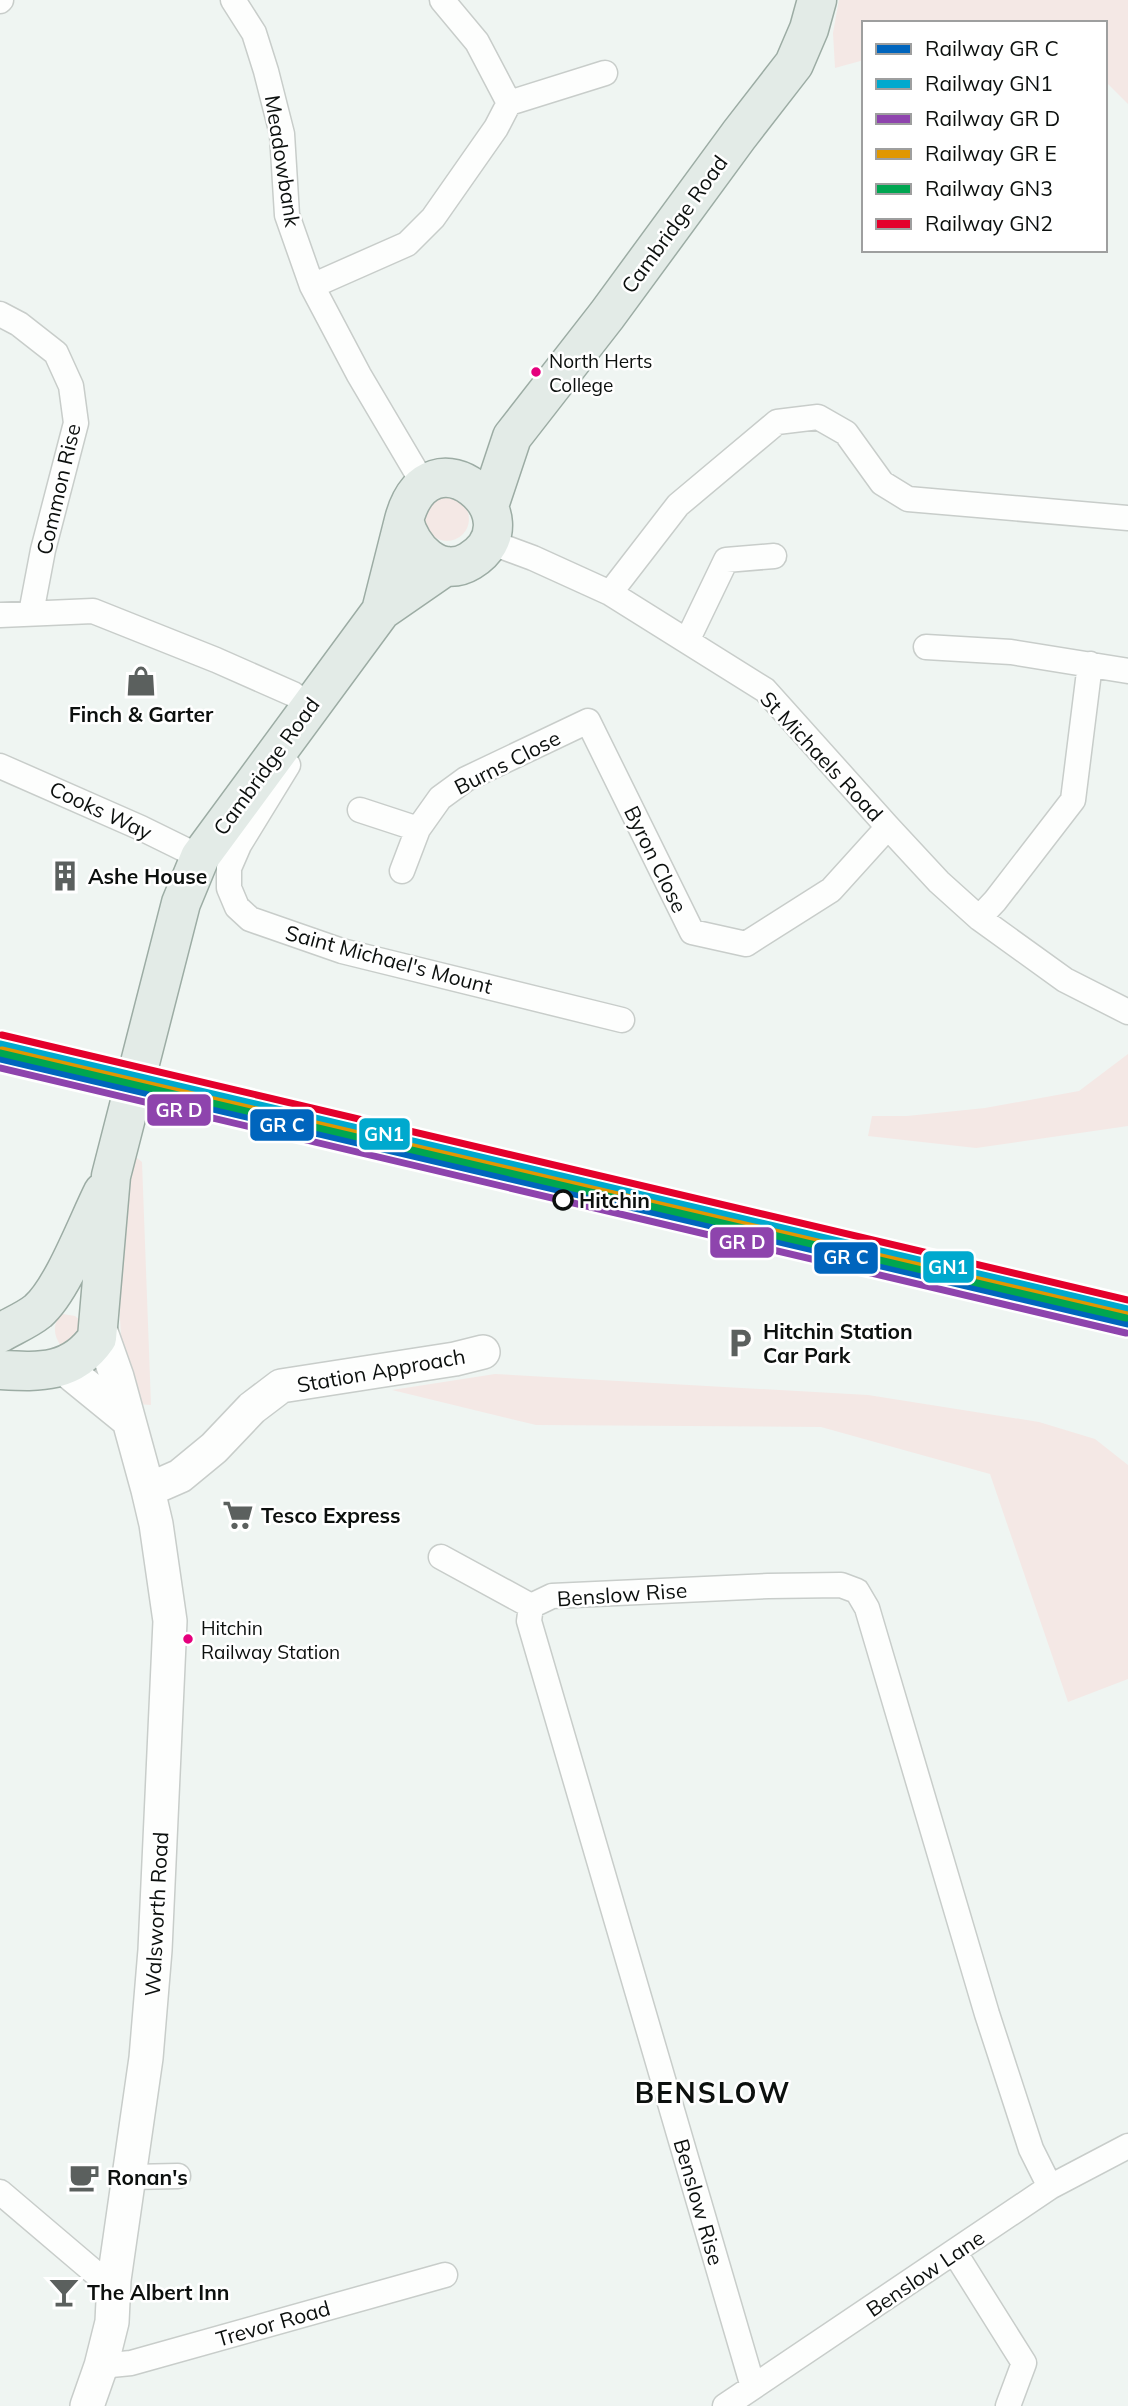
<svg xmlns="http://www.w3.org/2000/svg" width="1128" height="2406" viewBox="0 0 1128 2406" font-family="Mulish,sans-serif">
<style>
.green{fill:#f4e8e5}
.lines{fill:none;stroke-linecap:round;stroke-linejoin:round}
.street-casing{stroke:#c8cdca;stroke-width:27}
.secondary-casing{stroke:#c8cdca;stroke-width:36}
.primary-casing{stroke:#9caca4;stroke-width:41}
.street{stroke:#fdfefd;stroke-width:24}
.secondary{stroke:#fdfefd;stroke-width:33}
.primary{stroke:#e3ebe7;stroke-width:38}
.rail-1-casing{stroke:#fff;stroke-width:12}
.rail-2-casing{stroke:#fff;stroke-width:12}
.rail-3-casing{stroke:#fff;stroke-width:12}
.rail-4-casing{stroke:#fff;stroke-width:12}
.rail-5-casing{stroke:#fff;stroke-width:12}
.rail-6-casing{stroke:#fff;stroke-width:12}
.rail-1{stroke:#0065bd;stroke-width:7}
.rail-2{stroke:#00a9ce;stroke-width:7}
.rail-3{stroke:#8e44ad;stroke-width:7}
.rail-4{stroke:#e09701;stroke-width:7}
.rail-5{stroke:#00a651;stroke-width:7}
.rail-6{stroke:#e4002b;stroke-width:7}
.bus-dot{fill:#e5007d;stroke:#fff;stroke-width:2.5}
.stop-dot{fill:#fff;stroke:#0c100e;stroke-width:3.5}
.labels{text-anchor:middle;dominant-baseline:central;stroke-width:5;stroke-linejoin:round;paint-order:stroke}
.bus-label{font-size:19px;fill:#0c100e;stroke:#fff;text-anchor:start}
.street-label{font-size:21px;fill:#0c100e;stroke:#fff}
.poi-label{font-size:21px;font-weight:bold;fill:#0c100e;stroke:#fff;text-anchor:start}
.stop-label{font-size:21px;font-weight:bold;fill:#0c100e;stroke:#fff;text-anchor:start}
.district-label{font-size:28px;font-weight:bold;letter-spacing:2px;fill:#0c100e;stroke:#fff}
.line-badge{stroke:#fff;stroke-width:2.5}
.badge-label{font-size:19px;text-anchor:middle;font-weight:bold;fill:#fff}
</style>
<rect width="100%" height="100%" fill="#eff5f2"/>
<path class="green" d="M 839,0 L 1128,0 L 1128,104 L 1105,81 L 1105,23 L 864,23 L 864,60 L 835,68 L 833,33 Z
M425 519a22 22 0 1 1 44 0a22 22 0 1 1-44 0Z
M 1128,1054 L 1128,1126 L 976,1148 L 868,1136 L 872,1116 L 907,1116 L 985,1108 L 1079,1091 Z
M 132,1154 L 142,1162 L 151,1405 L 137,1404 L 122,1354 L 118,1283 Z
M 63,1314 L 75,1316 L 81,1321 L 81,1334 L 61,1346 C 53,1335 52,1322 63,1314 Z
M 495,1374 L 868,1395 L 1039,1422 L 1095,1439 L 1128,1465 L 1128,1679 L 1068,1702 L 990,1474 L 821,1427 L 536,1425 L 392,1390 Z"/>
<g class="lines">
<g class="street-casing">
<path id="street" d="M 233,0 L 254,33 L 266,71 L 282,134 L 287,215 L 312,286 L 359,375 L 424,485
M 442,0 L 477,42 L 509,103
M 0,1 L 1,0
M 312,286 L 407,244 L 433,218 L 496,128 L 509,103 L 605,73
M 0,314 L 19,324 L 56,353 L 71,386 L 76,423 L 43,550 L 31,613
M 487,541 L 533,558 L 610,593 L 765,690 L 888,827 L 939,882 L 979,918 L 1065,980 L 1128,1012
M 610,593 L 678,505 L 777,422 L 818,417 L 846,433 L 882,483 L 908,499 L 1128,518
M 0,615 L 93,611 L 216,660 L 293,694 L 310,706
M 687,641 L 726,560 L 774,556
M 926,647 L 1011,652 L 1128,671
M 288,765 L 239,845 L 229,868 L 229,888 L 237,907 L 250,919 L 342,951 L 622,1020
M 0,766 L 141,828 L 200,857
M 360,810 L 418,829 L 440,798 L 466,779 L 588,721 L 692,932 L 746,944 L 831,890 L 888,827
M 402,871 L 418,829
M 979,918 L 995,901 L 1073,800 L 1090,664
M 441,1557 L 531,1606
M 131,2177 L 178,2176
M 0,2192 L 100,2277 L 114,2280
M 955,2253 L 1024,2363 L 1008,2406
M 101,2366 L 131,2363 L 445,2275
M 753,2387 L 529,1621 L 531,1606 L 552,1596 L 768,1586 L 841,1585 L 857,1591 L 867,1608 L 987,2014 L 1031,2149 L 1050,2187
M 725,2406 L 1050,2187 L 1128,2146"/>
</g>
<g class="secondary-casing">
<path id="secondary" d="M 63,1367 L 128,1420
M 148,1490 L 180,1476 L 214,1448 L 252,1408 L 281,1386 L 455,1359 L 483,1352
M 87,2406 L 101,2366 L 112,2322 L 114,2280 L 146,2058 L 155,1950 L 170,1621 L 156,1524 L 148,1490 L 117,1377 L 100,1329"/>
</g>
<g class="primary-casing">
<path id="primary" d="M 489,506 L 512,437 L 607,315 L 739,135 L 794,64 L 809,29 L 817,0
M 381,611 L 404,520 C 430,423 540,518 470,561 C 439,580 410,548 404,520
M 0,1333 C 12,1326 27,1320 38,1311 C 63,1289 87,1224 103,1192
M 0,1370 C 40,1372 72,1374 97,1338 L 111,1176 L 181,903 L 200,857 L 381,611 L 446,566"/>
</g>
<use href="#street" class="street"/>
<use href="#secondary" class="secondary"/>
<use href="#primary" class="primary"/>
<g class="rail-1-casing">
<path id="rail-1" d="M 0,1059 L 1128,1324"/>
</g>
<g class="rail-2-casing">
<path id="rail-2" d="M 0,1044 L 1128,1309"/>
</g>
<g class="rail-3-casing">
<path id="rail-3" d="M 0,1068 L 1126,1333"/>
</g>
<g class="rail-4-casing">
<path id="rail-4" d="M 2,1050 L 1128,1315"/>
</g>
<g class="rail-5-casing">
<path id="rail-5" d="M 0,1053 L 1126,1318"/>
</g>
<g class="rail-6-casing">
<path id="rail-6" d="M 2,1035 L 1128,1300"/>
</g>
<use href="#rail-1" class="rail-1"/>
<use href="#rail-2" class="rail-2"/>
<use href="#rail-3" class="rail-3"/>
<use href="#rail-4" class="rail-4"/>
<use href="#rail-5" class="rail-5"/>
<use href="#rail-6" class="rail-6"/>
</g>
<defs>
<g id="shop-bare" transform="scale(2.415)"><path d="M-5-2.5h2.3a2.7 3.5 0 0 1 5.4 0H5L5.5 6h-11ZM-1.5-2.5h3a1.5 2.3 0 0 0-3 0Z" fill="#5b605e" stroke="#fff" stroke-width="2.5" paint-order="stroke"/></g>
<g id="building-bare" transform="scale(2.415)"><path d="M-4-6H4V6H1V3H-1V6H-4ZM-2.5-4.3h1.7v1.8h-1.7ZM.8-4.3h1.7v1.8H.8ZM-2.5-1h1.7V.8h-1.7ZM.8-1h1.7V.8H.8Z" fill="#5b605e" stroke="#fff" stroke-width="2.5" paint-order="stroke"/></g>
<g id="parking-bare" transform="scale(2.415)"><path d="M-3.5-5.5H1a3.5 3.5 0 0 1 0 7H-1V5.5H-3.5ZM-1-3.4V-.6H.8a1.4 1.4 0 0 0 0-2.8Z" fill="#5b605e" stroke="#fff" stroke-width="2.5" paint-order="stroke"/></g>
<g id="supermarket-bare" transform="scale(2.415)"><path d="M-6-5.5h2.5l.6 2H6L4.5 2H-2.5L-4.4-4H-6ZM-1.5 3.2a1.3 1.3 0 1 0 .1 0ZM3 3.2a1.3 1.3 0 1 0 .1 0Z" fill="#5b605e" stroke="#fff" stroke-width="2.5" paint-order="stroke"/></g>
<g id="cafe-bare" transform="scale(2.415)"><path d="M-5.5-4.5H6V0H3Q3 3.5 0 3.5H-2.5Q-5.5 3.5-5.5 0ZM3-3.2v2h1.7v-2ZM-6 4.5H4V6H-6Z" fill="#5b605e" stroke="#fff" stroke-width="2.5" paint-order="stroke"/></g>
<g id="bar-bare" transform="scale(2.415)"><path d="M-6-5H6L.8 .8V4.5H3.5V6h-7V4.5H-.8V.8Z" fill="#5b605e" stroke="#fff" stroke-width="2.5" paint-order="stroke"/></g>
</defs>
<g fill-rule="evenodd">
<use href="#shop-bare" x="141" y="681"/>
<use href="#building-bare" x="65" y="876"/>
<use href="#parking-bare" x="740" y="1343"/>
<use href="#supermarket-bare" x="238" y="1515"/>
<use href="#cafe-bare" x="84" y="2177"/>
<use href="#bar-bare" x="64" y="2292"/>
</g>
<g class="bus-dot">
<circle cx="536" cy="372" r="6"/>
<circle cx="188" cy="1639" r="6"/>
</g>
<circle class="stop-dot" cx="563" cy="1200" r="9"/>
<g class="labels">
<g class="bus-label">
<text x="549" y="361">North Herts<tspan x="549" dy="24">College</tspan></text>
<text x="201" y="1628">Hitchin<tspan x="201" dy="24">Railway Station</tspan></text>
</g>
<g class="street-label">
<text transform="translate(283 161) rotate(81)">Meadowbank</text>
<text transform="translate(674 224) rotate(-54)">Cambridge Road</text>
<text transform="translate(58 489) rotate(-77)">Common Rise</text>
<text transform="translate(822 756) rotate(47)">St Michaels Road</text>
<text transform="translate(507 762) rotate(-27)">Burns Close</text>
<text transform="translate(266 766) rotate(-54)">Cambridge Road</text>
<text transform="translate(101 810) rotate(25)">Cooks Way</text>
<text transform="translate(656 859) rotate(64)">Byron Close</text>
<text transform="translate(389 959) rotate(15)">Saint Michael's Mount</text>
<text transform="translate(381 1370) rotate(-10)">Station Approach</text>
<text transform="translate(622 1594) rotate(-4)">Benslow Rise</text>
<text transform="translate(156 1914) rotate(-87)">Walsworth Road</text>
<text transform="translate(699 2202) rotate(74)">Benslow Rise</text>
<text transform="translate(925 2273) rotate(-34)">Benslow Lane</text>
<text transform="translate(273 2323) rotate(-16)">Trevor Road</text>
</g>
<g class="poi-label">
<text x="141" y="714" text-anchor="middle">Finch &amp; Garter</text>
<text x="88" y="876">Ashe House</text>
<text x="763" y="1331">Hitchin Station<tspan x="763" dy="24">Car Park</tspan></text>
<text x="261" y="1515">Tesco Express</text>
<text x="107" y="2177">Ronan's</text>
<text x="87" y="2292">The Albert Inn</text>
</g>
<g class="stop-label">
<text x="579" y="1200">Hitchin</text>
</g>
<g class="district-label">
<text x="713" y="2092">BENSLOW</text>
</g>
</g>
<g class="line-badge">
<rect x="146" y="1093" width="66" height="34" rx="7" fill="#8e44ad"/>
<rect x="249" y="1108" width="66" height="34" rx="7" fill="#0065bd"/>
<rect x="358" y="1117" width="53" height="34" rx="7" fill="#00a9ce"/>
<rect x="709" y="1226" width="66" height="33" rx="7" fill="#8e44ad"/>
<rect x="813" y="1241" width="66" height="34" rx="7" fill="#0065bd"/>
<rect x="922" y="1250" width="53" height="34" rx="7" fill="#00a9ce"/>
</g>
<g class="badge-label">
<text x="179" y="1117">GR D</text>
<text x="282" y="1132">GR C</text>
<text x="384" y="1141">GN1</text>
<text x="742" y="1249">GR D</text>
<text x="846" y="1264">GR C</text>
<text x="948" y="1274">GN1</text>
</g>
<rect x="862" y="21" width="245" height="231" fill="#ffffff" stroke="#9e9f9f" stroke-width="2"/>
<rect x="876" y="44" width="35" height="10" fill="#0065bd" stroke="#9e9f9f" stroke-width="2"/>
<text x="925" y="56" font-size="21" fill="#0c100e">Railway GR C</text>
<rect x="876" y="79" width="35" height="10" fill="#00a9ce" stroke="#9e9f9f" stroke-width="2"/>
<text x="925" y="91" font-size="21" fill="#0c100e">Railway GN1</text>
<rect x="876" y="114" width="35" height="10" fill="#8e44ad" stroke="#9e9f9f" stroke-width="2"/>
<text x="925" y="126" font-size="21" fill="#0c100e">Railway GR D</text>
<rect x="876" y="149" width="35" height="10" fill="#e09701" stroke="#9e9f9f" stroke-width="2"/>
<text x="925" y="161" font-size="21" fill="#0c100e">Railway GR E</text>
<rect x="876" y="184" width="35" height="10" fill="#00a651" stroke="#9e9f9f" stroke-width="2"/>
<text x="925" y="196" font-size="21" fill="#0c100e">Railway GN3</text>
<rect x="876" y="219" width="35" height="10" fill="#e4002b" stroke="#9e9f9f" stroke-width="2"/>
<text x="925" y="231" font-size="21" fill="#0c100e">Railway GN2</text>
</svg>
